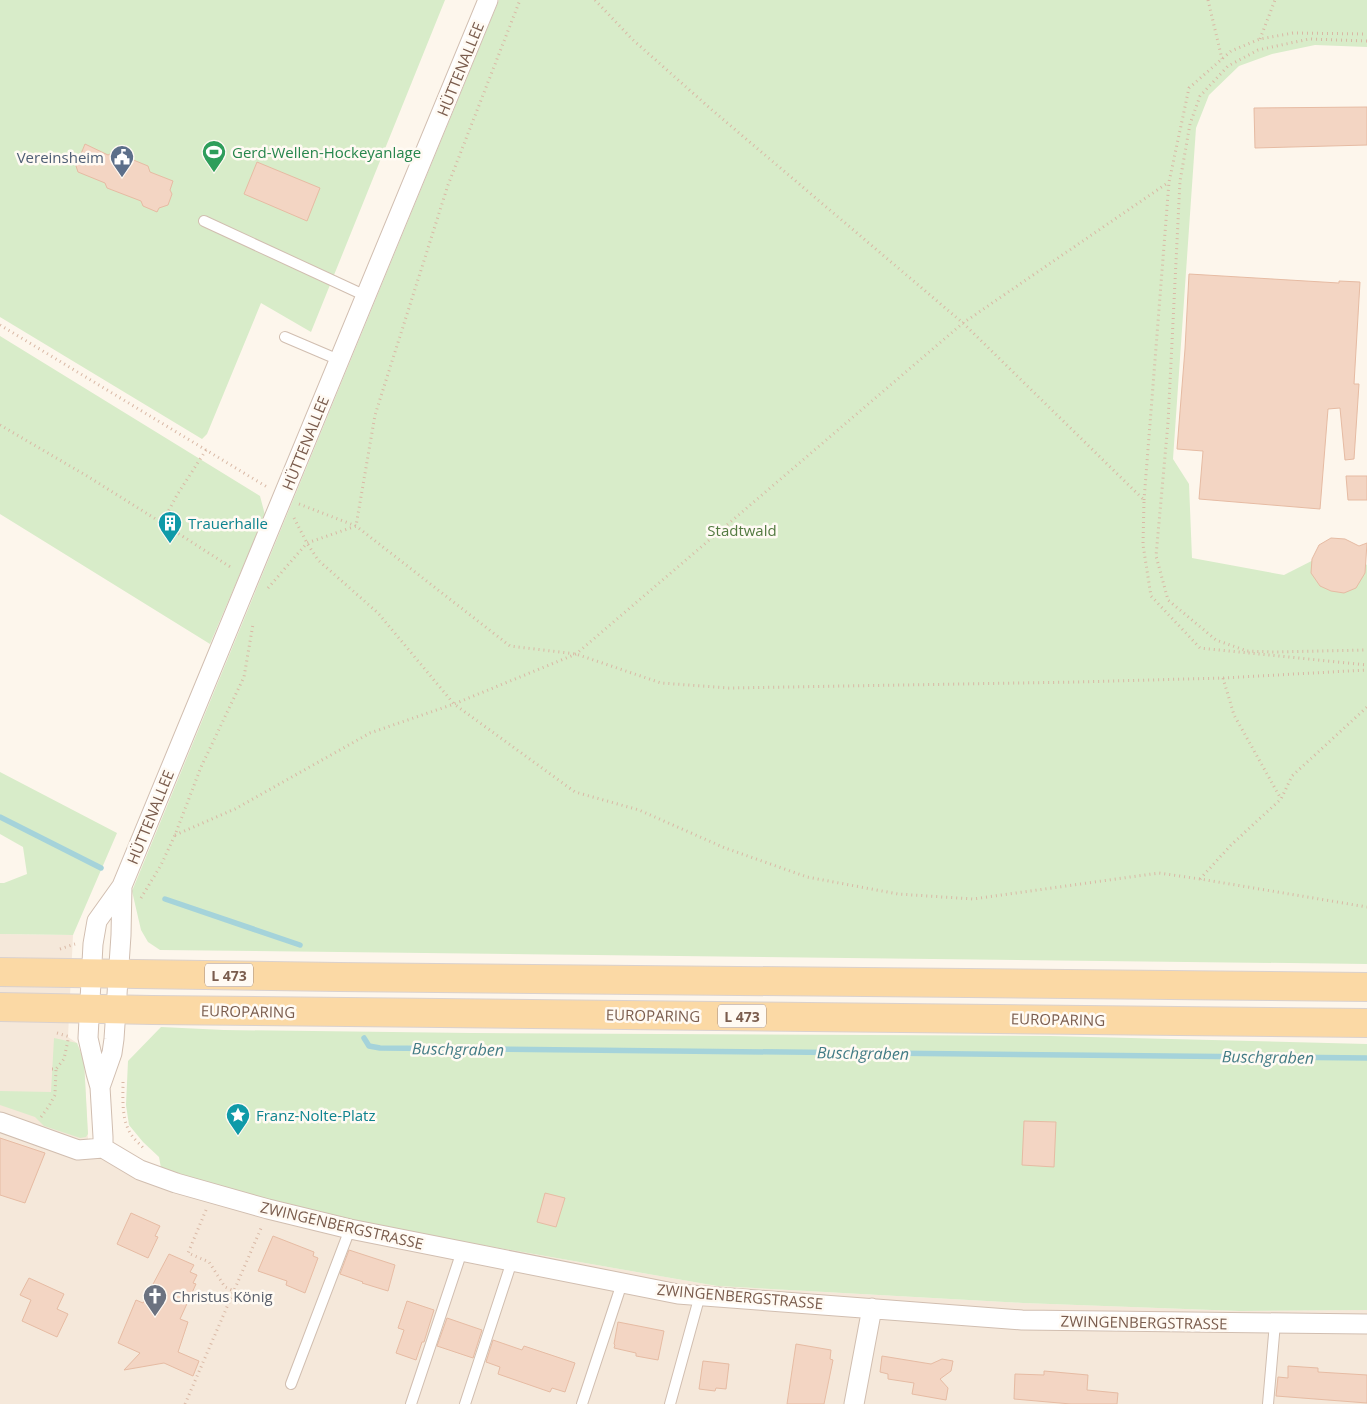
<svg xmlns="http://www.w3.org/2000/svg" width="1367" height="1404" viewBox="0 0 1367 1404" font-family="'Open Sans',sans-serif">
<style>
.residential{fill:#f5e8da}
.green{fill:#d8ecc9}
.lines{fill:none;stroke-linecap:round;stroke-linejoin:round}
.stream{stroke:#a5d3da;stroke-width:5.5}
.building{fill:#f3d5c3;stroke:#e6bba3}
.lane-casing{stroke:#d1beb0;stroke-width:12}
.street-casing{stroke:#d1beb0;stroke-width:21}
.primary-casing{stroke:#dad1cd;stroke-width:30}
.path{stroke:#d9b8a5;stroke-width:3;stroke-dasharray:1 4;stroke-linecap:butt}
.lane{stroke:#fff;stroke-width:10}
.street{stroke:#fff;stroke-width:19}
.primary{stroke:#fbd9a5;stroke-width:28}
.labels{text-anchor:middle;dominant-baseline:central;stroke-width:5;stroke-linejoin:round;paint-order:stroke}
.shield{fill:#fffaf3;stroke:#a28b7f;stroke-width:1}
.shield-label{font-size:14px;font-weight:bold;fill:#7a5c4d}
.street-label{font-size:15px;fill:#7a5c4d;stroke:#fffaf3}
.leisure-label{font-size:15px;fill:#27864d;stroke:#fffaf3;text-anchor:start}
.service-label{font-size:15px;fill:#4e5e75;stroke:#fffaf3;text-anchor:end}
.culture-label{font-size:15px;fill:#0d838f;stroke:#fffaf3;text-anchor:start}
.park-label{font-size:15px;fill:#537a41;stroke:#fffaf3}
.worship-label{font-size:15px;fill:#5b616d;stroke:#fffaf3;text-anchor:start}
.water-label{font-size:16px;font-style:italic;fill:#437c86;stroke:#fffaf3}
</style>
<rect width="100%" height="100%" fill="#fdf6ec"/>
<path class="residential" d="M 0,934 L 73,935 L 68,1037 L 77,1043 L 84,1061 L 88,1140 L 161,1168 L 258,1198 L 384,1228 L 717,1286 L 1023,1303 L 1239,1311 L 1367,1310 L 1367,1404 L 0,1404 Z"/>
<path class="green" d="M 0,0 L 445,0 L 311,332 L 261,303 L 207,434 L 202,439 L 0,317 Z
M 499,0 L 1367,0 L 1367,47 L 1315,45 L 1272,54 L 1239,66 L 1209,95 L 1196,128 L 1173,459 L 1189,484 L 1192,558 L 1284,575 L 1341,546 L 1367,565 L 1367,964 L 160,950 L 148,942 L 141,930 L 132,891 Z
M 0,336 L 260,496 L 265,515 L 210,644 L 0,514 Z
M 0,772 L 117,833 L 73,935 L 0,934 L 0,883 L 4,883 L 27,874 L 23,847 L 0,834 Z
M 161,1027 L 224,1030 L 471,1033 L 1050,1036 L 1367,1044 L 1367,1310 L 1239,1311 L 1023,1303 L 717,1286 L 384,1228 L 258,1198 L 161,1168 L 159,1157 L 143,1142 L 129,1125 L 126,1105 L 128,1061 Z
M 54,1038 L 77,1043 L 84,1061 L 88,1134 L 86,1137 L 80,1138 L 44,1126 L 35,1117 L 0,1105 L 0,1091 L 51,1092 Z"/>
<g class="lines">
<path class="stream" d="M 0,817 L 101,868
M 165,899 L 300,945
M 364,1038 L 369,1046 L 380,1048 L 1367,1058"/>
</g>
<path class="building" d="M 1367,107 L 1367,145 L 1255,148 L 1254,108 Z
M 85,144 L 108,155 L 114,152 L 148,166 L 150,172 L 173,181 L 170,190 L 172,194 L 168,205 L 159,208 L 157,212 L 143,206 L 141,201 L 107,188 L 105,183 L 78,172 L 76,166 Z
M 257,162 L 320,188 L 307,221 L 244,194 Z
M 1189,274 L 1339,283 L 1339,281 L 1360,282 L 1354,384 L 1359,384 L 1354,459 L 1345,460 L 1340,408 L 1328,409 L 1320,509 L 1199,499 L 1203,451 L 1177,449 L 1185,349 Z
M 1346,476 L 1367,476 L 1367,500 L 1348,500 Z
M 1331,538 L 1345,539 L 1359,546 L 1367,543 L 1365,573 L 1356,588 L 1344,593 L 1331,591 L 1320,586 L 1311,573 L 1312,559 L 1319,545 Z
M 1024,1121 L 1056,1122 L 1054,1167 L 1022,1165 Z
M 0,1138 L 45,1153 L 25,1203 L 0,1195 Z
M 545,1193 L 565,1198 L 556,1227 L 537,1222 Z
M 131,1213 L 160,1226 L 155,1236 L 158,1237 L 148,1258 L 117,1244 Z
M 273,1236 L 314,1252 L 313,1256 L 318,1258 L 305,1293 L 286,1285 L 287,1281 L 258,1271 Z
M 349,1250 L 395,1265 L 388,1291 L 362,1283 L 363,1282 L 340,1274 Z
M 169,1254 L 194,1265 L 190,1272 L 197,1275 L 193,1283 L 196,1284 L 180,1319 L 188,1322 L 178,1352 L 199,1361 L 193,1376 L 164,1363 L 124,1370 L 140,1353 L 118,1343 L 136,1300 L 143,1303 Z
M 29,1278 L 64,1294 L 57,1309 L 68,1314 L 57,1337 L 22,1321 L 31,1300 L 20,1295 Z
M 407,1301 L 434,1310 L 424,1342 L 422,1342 L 416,1360 L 396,1353 L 404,1330 L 398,1328 Z
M 447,1318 L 482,1330 L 473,1358 L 437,1346 Z
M 618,1322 L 664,1331 L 658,1360 L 636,1356 L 636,1353 L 614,1348 L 615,1345 L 614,1344 Z
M 493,1340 L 522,1350 L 524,1346 L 575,1363 L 565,1392 L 552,1388 L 550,1392 L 498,1374 L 500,1367 L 486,1362 Z
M 796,1344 L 831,1350 L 830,1359 L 833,1360 L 824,1404 L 787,1404 Z
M 882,1356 L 931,1364 L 942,1359 L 953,1361 L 951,1371 L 940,1379 L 948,1388 L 946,1400 L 912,1394 L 914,1383 L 888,1379 L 888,1374 L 880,1372 Z
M 703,1361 L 729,1364 L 726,1389 L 716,1388 L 715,1391 L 699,1389 Z
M 1288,1366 L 1318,1368 L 1318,1372 L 1367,1375 L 1367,1403 L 1276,1396 L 1278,1377 L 1288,1378 Z
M 1044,1371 L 1088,1375 L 1087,1390 L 1118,1393 L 1117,1404 L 1071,1404 L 1014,1399 L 1015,1374 L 1044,1375 Z"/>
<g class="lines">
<g class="lane-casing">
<path id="lane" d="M 204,221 L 366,296
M 285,337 L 339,360
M 291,1384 L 350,1229
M 411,1404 L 462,1251
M 465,1404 L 512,1261
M 582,1404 L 622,1283
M 670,1404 L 700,1295
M 1268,1404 L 1275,1323"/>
</g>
<g class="street-casing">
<path id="street" d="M 100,1087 L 112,1053 L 114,1039 L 121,935 L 122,886
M 0,1122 L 78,1150 L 103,1148 L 140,1170 L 176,1183 L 268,1209 L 350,1229 L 678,1294 L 1022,1320 L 1367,1324
M 103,1148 L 103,1137 L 100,1087 L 96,1073 L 88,1038 L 93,944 L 97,921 L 122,886 L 488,0
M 854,1404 L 872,1308"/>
</g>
<g class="primary-casing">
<path id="primary" d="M 0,972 L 339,977 L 1367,987
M 0,1007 L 152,1010 L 1367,1023"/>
</g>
<path class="path" d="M 595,0 L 632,39 L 712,110 L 963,323 L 1144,500 L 1143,545 L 1151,596 L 1200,648 L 1367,665
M 1208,0 L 1222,59
M 1260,39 L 1275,0
M 1367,41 L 1309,39 L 1258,50 L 1228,66 L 1200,96 L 1190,124 L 1180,181 L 1168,423 L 1156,556 L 1168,600 L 1216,640 L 1247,651 L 1274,652 L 1367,650
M 0,325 L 267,487
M 0,425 L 87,476 L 162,523
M 206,450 L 177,495 L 162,523 L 232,568
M 1144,500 L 1169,182 L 1189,88 L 1231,51 L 1260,39 L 1293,33 L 1367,34
M 299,504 L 356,526 L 510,646 L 576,654 L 661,683 L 729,688 L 1077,682 L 1223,678 L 1367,670
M 294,518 L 307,543 L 318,560 L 378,613 L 454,704 L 575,792 L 639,810 L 725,848 L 807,877 L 898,894 L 973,899 L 1159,873 L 1200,879 L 1367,907
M 268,588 L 307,543 L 356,526 L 375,415 L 448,185 L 520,0
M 1223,678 L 1234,715 L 1281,799
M 175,835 L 235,809 L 370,733 L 454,704 L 576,654 L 963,323 L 1169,182
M 1200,879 L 1231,845 L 1281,799 L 1292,776 L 1367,707
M 141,898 L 161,865 L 175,835 L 201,767 L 244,677 L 253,624
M 60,949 L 75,944
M 57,1033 L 70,1037
M 52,1069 L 56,1069 L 64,1059 L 68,1040
M 123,1082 C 123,1100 121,1122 133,1137 C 136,1141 141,1145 144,1149
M 41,1117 L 49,1106 L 55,1095 L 56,1069
M 206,1210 L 188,1253 L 209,1262 L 225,1287 L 234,1291
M 185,1404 L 262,1226"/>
<use href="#lane" class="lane"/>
<use href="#street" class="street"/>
<use href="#primary" class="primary"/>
</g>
<defs>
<g id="stadium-pin" transform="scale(1.25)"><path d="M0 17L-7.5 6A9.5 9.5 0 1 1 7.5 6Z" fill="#2e9e5b" stroke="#fffaf3"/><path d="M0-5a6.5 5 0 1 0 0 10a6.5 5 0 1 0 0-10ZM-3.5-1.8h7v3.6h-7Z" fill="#fff"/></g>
<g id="civic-pin" transform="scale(1.25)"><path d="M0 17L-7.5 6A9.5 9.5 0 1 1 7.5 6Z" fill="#5c6f8a" stroke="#fffaf3"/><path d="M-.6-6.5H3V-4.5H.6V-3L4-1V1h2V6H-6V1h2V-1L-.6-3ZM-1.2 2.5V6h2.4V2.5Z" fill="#fff"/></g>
<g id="building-pin" transform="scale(1.25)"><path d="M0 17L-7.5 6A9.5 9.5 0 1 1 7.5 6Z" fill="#0f9aa8" stroke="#fffaf3"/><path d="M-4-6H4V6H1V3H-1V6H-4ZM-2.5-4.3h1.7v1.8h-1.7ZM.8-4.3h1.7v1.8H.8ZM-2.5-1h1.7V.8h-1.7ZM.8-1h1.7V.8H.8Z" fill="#fff"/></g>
<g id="sight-pin" transform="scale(1.25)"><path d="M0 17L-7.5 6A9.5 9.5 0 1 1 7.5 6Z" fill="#0f9aa8" stroke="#fffaf3"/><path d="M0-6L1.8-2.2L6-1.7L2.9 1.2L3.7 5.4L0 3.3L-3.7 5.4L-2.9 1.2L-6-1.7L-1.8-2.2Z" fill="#fff"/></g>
<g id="church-pin" transform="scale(1.25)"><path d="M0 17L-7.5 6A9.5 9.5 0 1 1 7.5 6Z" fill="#6b7280" stroke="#fffaf3"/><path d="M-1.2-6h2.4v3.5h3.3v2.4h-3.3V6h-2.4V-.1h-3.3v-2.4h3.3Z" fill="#fff"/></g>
</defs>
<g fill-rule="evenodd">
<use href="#stadium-pin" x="214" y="152"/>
<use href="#civic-pin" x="122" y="157"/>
<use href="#building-pin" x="170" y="523"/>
<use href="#sight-pin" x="238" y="1115"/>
<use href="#church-pin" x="155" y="1296"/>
</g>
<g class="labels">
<g class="shield">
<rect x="205" y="963.5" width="48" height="23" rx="4"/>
<rect x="718" y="1004.5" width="48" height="23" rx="4"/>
</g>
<g class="shield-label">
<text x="229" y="975">L 473</text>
<text x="742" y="1016">L 473</text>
</g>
<g class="street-label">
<text transform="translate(460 69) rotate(-68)">HÜTTENALLEE</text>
<text transform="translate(305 443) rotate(-68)">HÜTTENALLEE</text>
<text transform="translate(150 817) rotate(-68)">HÜTTENALLEE</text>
<text transform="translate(248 1011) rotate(1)">EUROPARING</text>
<text transform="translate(653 1015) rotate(1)">EUROPARING</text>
<text transform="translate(1058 1019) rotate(1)">EUROPARING</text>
<text transform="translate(342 1225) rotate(13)">ZWINGENBERGSTRASSE</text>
<text transform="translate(740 1296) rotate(5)">ZWINGENBERGSTRASSE</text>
<text transform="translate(1144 1322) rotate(1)">ZWINGENBERGSTRASSE</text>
</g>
<g class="leisure-label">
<text x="232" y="152">Gerd-Wellen-Hockeyanlage</text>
</g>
<g class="service-label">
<text x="104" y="157">Vereinsheim</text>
</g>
<g class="culture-label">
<text x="188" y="523">Trauerhalle</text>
<text x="256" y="1115">Franz-Nolte-Platz</text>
</g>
<g class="park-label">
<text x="742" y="530">Stadtwald</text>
</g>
<g class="worship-label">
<text x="172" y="1296">Christus König</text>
</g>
<g class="water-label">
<text transform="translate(458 1049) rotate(1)">Buschgraben</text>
<text transform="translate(863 1053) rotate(1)">Buschgraben</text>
<text transform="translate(1268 1057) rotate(1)">Buschgraben</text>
</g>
</g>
</svg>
